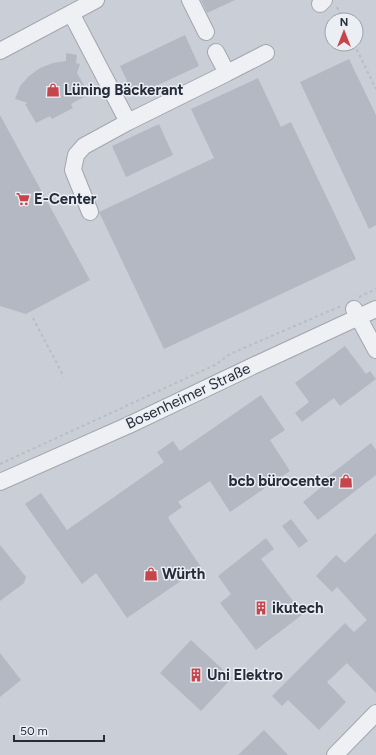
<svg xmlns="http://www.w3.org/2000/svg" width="376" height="755" viewBox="0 0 376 755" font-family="Figtree,sans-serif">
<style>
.built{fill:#caced7;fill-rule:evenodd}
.building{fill:#b4b8c2}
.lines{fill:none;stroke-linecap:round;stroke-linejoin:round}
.minor-casing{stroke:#a2a6af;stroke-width:18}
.path{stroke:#babdc4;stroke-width:2;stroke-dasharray:3 3;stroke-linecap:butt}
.minor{stroke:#eef0f4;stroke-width:16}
.labels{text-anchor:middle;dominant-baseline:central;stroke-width:3;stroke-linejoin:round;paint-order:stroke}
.poi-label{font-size:15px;font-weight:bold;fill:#272c3b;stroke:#ebeef3;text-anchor:start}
.street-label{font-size:15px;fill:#272c3b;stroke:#ebeef3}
</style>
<rect width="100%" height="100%" fill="#dcdfe5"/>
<path class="built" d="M 0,0 L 376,0 L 376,755 L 0,755 ZM 332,20 L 356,20 L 356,44 L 332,44 Z"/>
<path class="building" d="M 201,0 L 235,0 L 207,13 Z
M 185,35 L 199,66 L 134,96 L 120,66 Z
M 66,53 L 77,55 L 76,63 L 80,64 L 77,73 L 89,94 L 71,104 L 73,108 L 52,119 L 50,116 L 36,123 L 25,104 L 28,103 L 15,99 L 20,86 L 29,76 L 40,68 L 53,63 L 66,61 Z
M 349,59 L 376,115 L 376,225 L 369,229 L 300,82 Z
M 258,78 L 281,127 L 291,122 L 356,259 L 164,349 L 99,212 L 214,158 L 191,109 Z
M 0,115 L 90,280 L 26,314 L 0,306 Z
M 159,124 L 173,155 L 126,177 L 112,146 Z
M 345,346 L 366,374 L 370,371 L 376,379 L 340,406 L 334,398 L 302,422 L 295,413 L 309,402 L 295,383 Z
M 261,395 L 285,430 L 270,440 L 290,471 L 230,512 L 210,481 L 178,502 L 182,507 L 168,517 L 170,521 L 201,567 L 127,618 L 96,573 L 82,584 L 25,504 L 41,493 L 67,530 L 164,462 L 157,452 L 173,441 L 180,451 Z
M 371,443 L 376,450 L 376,475 L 318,520 L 303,502 L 324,485 L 321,482 Z
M 291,519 L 308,541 L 299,548 L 282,526 Z
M 376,533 L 376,693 L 347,663 L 327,682 L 346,702 L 319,730 L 288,700 L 282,706 L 272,696 L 345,623 L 354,632 L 367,620 L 337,587 L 332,592 L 316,576 L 336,555 L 345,563 Z
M 266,538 L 274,549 L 261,559 L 303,614 L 256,650 L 220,603 L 231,594 L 218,576 Z
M 0,545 L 26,577 L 24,583 L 0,601 Z
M 191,640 L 232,678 L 201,711 L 160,673 Z
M 0,653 L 21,680 L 0,697 Z
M 264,730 L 288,755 L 238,755 Z"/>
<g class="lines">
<g class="minor-casing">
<path id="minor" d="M 190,0 L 206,32
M 320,4 L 324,0
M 71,13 L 128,122
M 0,51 L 96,0
M 227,73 L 266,53
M 90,212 L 73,170 L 76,155 L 84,146 L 128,122 L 227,73 L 216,52
M 354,309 L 376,350
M 0,482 L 129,425 L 255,365 L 376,309
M 335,755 L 376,713"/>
</g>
<path class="path" d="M 337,7 L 343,20
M 354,44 L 376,89
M 359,297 L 376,289
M 33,318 L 64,377
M 0,464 L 215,365 L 230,354 L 341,306"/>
<use href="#minor" class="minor"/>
</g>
<defs>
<g id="shop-bare" transform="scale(1.08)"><path d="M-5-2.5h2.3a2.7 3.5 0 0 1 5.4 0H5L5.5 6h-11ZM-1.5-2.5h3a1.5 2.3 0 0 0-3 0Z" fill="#c6454d" stroke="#ebeef3" stroke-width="2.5" paint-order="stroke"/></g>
<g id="supermarket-bare" transform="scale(1.08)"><path d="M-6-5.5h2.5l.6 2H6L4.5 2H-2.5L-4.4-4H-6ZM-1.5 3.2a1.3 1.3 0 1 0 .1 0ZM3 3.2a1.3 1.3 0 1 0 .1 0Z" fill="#c6454d" stroke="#ebeef3" stroke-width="2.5" paint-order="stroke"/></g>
<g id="building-bare" transform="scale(1.08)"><path d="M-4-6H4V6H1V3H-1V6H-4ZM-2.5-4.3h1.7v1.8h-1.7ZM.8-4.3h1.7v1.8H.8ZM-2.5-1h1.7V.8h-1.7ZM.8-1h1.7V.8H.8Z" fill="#c6454d" stroke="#ebeef3" stroke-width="2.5" paint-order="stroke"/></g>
</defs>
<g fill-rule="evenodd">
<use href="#shop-bare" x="53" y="90"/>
<use href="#supermarket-bare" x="23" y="199"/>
<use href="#shop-bare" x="346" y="481"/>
<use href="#shop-bare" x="151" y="574"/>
<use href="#building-bare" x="261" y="608"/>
<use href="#building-bare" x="196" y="675"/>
</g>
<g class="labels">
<g class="poi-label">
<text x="64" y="90">Lüning Bäckerant</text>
<text x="34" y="199">E-Center</text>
<text x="335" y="481" text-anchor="end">bcb bürocenter</text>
<text x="162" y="574">Würth</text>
<text x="272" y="608">ikutech</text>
<text x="207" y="675">Uni Elektro</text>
</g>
<g class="street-label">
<text transform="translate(188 396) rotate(-25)">Bosenheimer Straße</text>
</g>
</g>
<g transform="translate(344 32)"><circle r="19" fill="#ebeef3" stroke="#9da0a9"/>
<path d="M0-3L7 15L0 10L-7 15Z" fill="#c6454d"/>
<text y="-6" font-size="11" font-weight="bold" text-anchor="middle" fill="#272c3b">N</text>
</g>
<path d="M14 735v6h90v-6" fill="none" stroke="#272c3b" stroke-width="2"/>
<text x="20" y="735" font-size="12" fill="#272c3b" stroke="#ebeef3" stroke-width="3" paint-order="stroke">50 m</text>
</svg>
